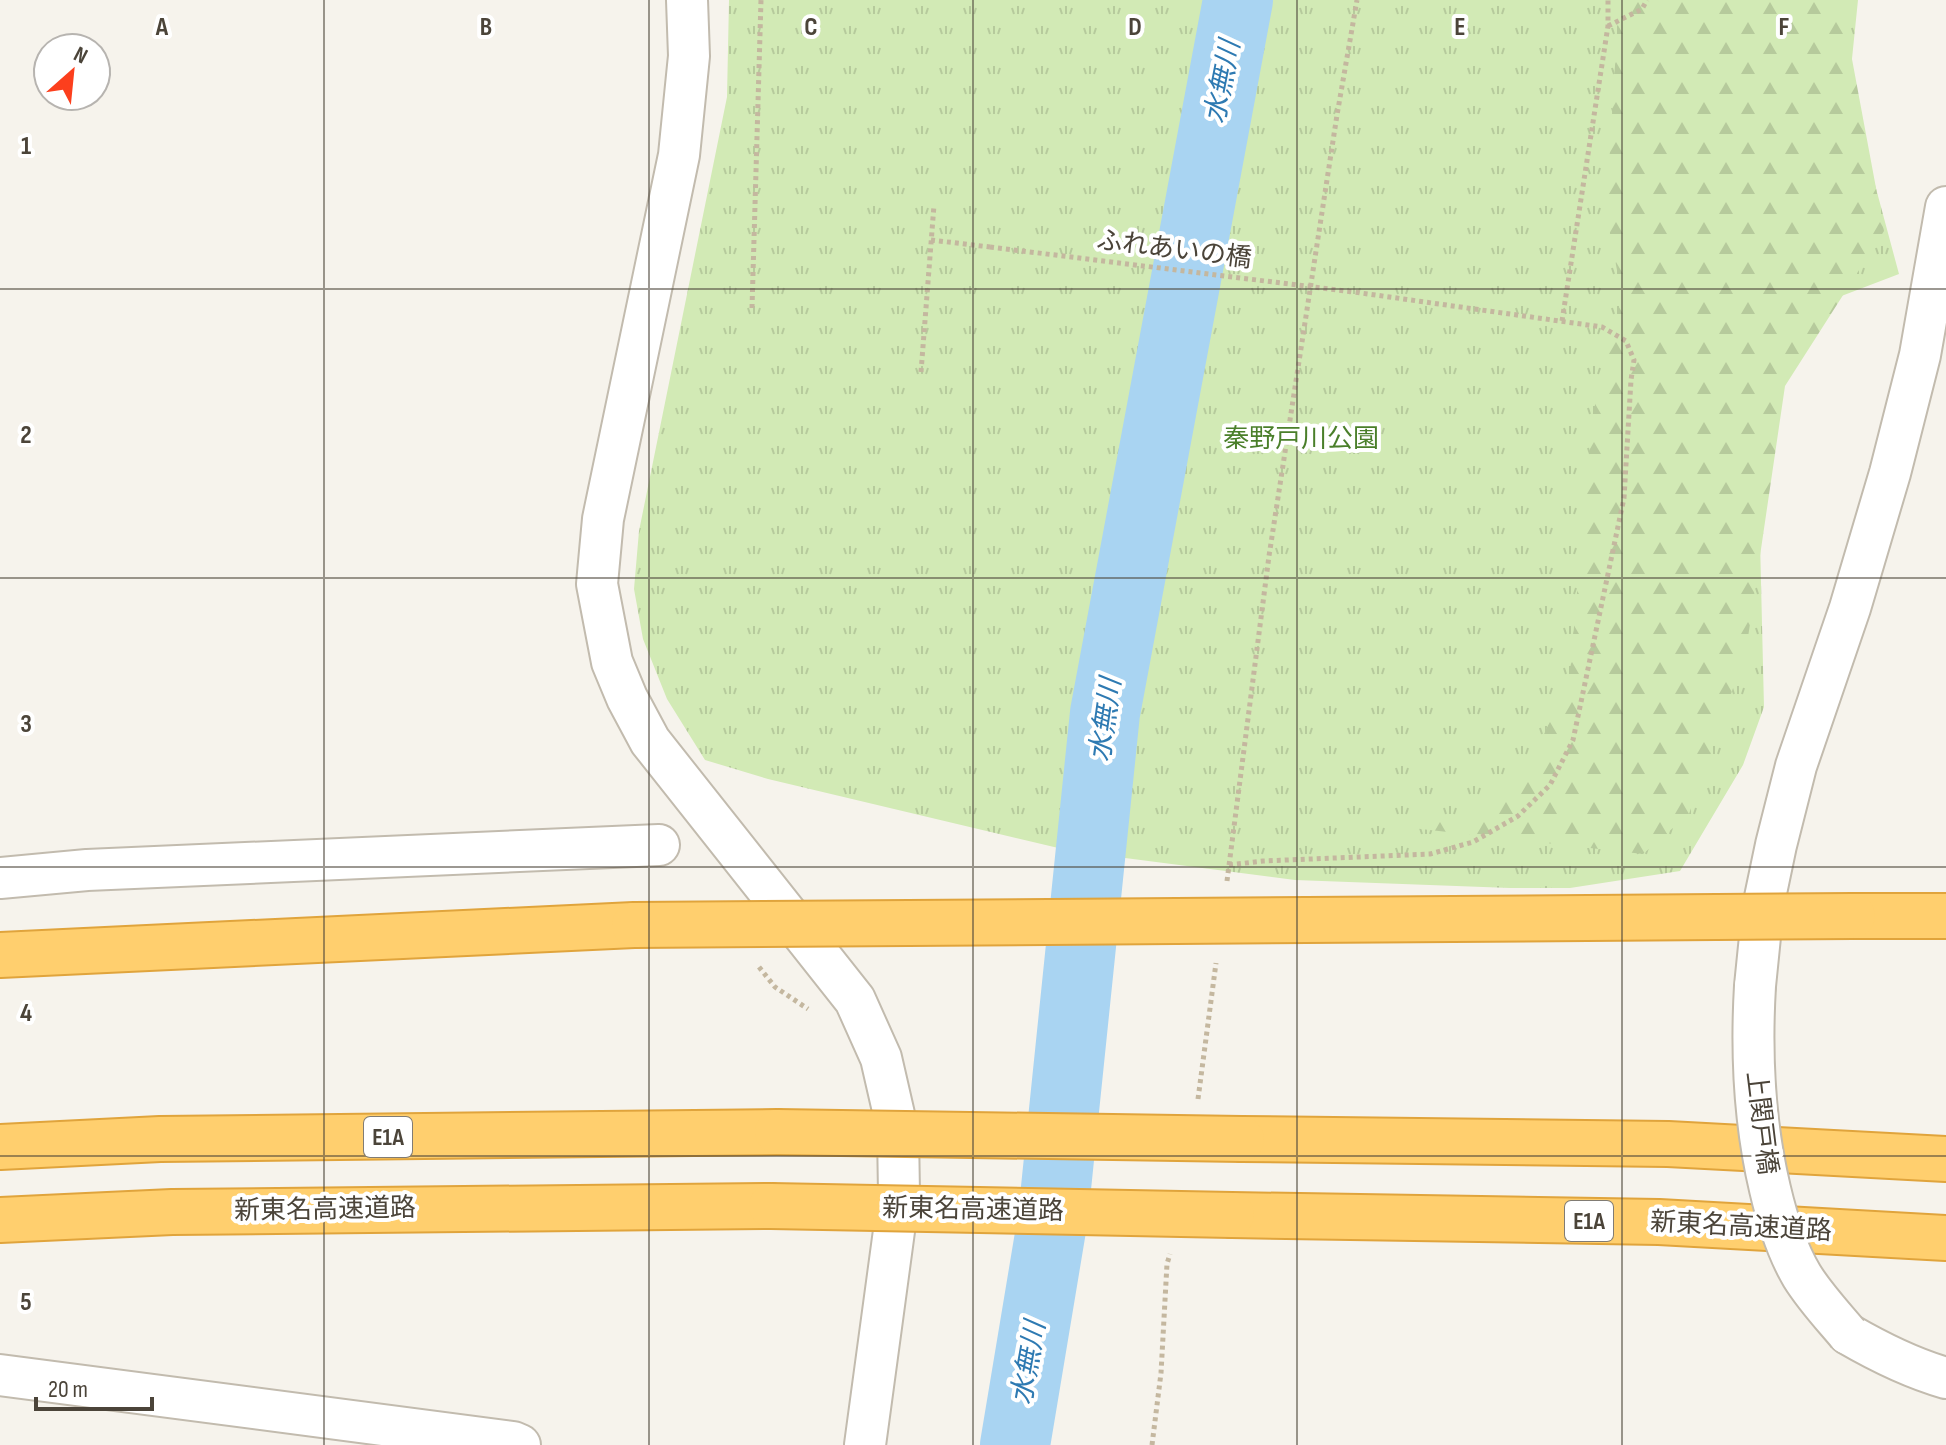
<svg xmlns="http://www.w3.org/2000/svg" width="1946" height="1445" viewBox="0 0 1946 1445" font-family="'Sofia Sans Condensed','Noto Sans JP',sans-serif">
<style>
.grass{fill:url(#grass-tufts)}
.forest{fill:url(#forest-firs)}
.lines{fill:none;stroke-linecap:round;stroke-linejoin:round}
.river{stroke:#a9d4f2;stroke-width:70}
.minor-casing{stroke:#c2bbae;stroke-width:44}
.highway-casing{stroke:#e0a43c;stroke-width:48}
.path{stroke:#c4b79f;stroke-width:5;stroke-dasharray:4 4;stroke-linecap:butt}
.minor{stroke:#fff;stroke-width:40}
.highway{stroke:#ffcf6e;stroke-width:44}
.minor-bridge-casing{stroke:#c2bbae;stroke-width:44;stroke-linecap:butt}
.highway-bridge-casing{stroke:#e0a43c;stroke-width:48;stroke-linecap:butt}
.path-bridge{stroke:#c4b79f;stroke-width:5;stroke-dasharray:4 4;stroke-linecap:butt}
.minor-bridge{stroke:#fff;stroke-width:40}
.highway-bridge{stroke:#ffcf6e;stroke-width:44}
.grid{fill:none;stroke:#4b4439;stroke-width:2;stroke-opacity:0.55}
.labels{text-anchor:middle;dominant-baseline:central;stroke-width:8;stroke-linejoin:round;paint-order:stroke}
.shield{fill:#fff;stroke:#817c74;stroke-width:2}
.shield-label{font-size:24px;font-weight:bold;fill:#4b4439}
.street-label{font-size:26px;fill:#4b4439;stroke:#fff}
.park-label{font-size:26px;fill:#4a7f2a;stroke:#fff}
.water-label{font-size:28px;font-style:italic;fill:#2e7ab2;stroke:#fff}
.grid-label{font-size:26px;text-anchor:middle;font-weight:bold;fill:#4b4439;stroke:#fff;stroke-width:8;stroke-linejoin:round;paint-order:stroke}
</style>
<defs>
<pattern id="grass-tufts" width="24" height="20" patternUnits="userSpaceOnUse" patternTransform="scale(2)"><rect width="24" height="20" fill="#d2eab5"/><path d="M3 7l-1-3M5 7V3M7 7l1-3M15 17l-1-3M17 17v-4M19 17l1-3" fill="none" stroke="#b6ca9c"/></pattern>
<pattern id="forest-firs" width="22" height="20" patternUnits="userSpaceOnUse" patternTransform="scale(2)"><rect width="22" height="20" fill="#d2eab5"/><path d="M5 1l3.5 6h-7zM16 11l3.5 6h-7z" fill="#b6ca9c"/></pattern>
</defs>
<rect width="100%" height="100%" fill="#f6f3ec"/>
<path class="grass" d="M 729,0 L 1858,0 L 1849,88 L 1899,274 L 1739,335 L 1759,498 L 1764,707 L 1743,765 L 1680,871 L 1570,888 L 1510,888 L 1295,880 L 1071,851 L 768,779 L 705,760 L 667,699 L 643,639 L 634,589 L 639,531 L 727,97 Z"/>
<path class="forest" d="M 1619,0 L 1841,0 L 1884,231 L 1785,386 L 1746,651 L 1689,814 L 1643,854 L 1412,828 L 1478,813 L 1535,756 L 1570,672 L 1593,413 L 1622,296 L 1606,213 Z"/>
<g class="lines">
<path class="river" d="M 1015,1445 L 1053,1217 L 1105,713 L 1238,0"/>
<g class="minor-casing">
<path id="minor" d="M 687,0 L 689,56 L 679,155 L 603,519 L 597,584 L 612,662 L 627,698 L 650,741 L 855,1000 L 881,1058 L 898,1132 L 899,1194 L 865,1445
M 0,878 L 87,870 L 659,845
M 1755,986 L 1763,907 L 1776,845 L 1796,766 L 1850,608 L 1890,473 L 1920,355 L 1946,207
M 1848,1334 C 1879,1352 1911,1368 1946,1378
M 0,1375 L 513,1442 L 520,1445"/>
</g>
<g class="highway-casing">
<path id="highway" d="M 1853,916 L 1946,916
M 0,955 L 634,925
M 1242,1139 L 1668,1144 L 1946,1159
M 0,1147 L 160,1139 L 777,1132
M 1232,1215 L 1659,1222 L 1946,1238
M 0,1220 L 172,1212 L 771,1206"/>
</g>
<path class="path" d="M 1608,26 L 1642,9 L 1647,0
M 931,240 L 990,247
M 752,308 L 761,0
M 1562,321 L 1608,26 L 1608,0
M 921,372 L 934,205
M 1229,865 L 1263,861 L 1430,854 L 1473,842 L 1518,816 L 1550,785 L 1573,740 L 1624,498 L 1631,380 L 1634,360 L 1626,341 L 1602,327 L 1354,292
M 1227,881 L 1269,556 L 1337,115 L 1357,0
M 759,967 L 775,987 L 808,1009
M 1198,1099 L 1216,963
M 1152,1445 L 1161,1373 L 1167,1264 L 1170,1254"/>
<use href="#minor" class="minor"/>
<use href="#highway" class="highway"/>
<g class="minor-bridge-casing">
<path id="minor-bridge" d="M 1755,986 C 1751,1054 1754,1122 1770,1189 C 1777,1219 1786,1249 1802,1276 C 1815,1297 1832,1315 1848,1334"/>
</g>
<g class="highway-bridge-casing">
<path id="highway-bridge" d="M 634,925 L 1853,916
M 777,1132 L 1242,1139
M 771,1206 L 1232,1215"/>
</g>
<path class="path-bridge" d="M 990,247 L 1354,292"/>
<use href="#minor-bridge" class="minor-bridge"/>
<use href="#highway-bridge" class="highway-bridge"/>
</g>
<path class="grid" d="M 324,0 L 324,1445M 649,0 L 649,1445M 973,0 L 973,1445M 1297,0 L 1297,1445M 1622,0 L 1622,1445M 0,289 L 1946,289M 0,578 L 1946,578M 0,867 L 1946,867M 0,1156 L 1946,1156"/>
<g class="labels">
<g class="shield">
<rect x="364" y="1117" width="48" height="40" rx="6"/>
<rect x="1565" y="1201" width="48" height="40" rx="6"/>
</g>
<g class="shield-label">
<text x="388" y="1137">E1A</text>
<text x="1589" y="1221">E1A</text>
</g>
<g class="street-label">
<text transform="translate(1174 250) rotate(7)">ふれあいの橋</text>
<text transform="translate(1761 1123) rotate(83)">上関戸橋</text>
<text transform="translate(325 1210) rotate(-1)">新東名高速道路</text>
<text transform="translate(973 1210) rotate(1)">新東名高速道路</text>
<text transform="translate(1741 1227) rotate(3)">新東名高速道路</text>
</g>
<g class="park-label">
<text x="1301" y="439">秦野戸川公園</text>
</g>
<g class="water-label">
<text transform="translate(1223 82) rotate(-79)">水無川</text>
<text transform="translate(1106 720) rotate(-82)">水無川</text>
<text transform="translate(1029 1363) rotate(-80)">水無川</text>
</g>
</g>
<g class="grid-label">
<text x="162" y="35">A</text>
<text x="486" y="35">B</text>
<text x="811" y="35">C</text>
<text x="1135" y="35">D</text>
<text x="1460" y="35">E</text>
<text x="1784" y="35">F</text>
<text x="26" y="154">1</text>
<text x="26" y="443">2</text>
<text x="26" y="732">3</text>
<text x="26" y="1021">4</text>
<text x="26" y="1310">5</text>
</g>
<g transform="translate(72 72) rotate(27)"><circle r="38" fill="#ffffff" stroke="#b7b4b0" stroke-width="2"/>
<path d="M0-6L14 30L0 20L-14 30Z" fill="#fc3f1d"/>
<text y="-12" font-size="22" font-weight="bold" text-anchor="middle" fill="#4b4439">N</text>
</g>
<path d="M36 1397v12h116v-12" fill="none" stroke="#4b4439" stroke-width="4"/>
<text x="48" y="1397" font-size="24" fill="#4b4439" stroke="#ffffff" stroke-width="6" paint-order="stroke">20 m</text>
</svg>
